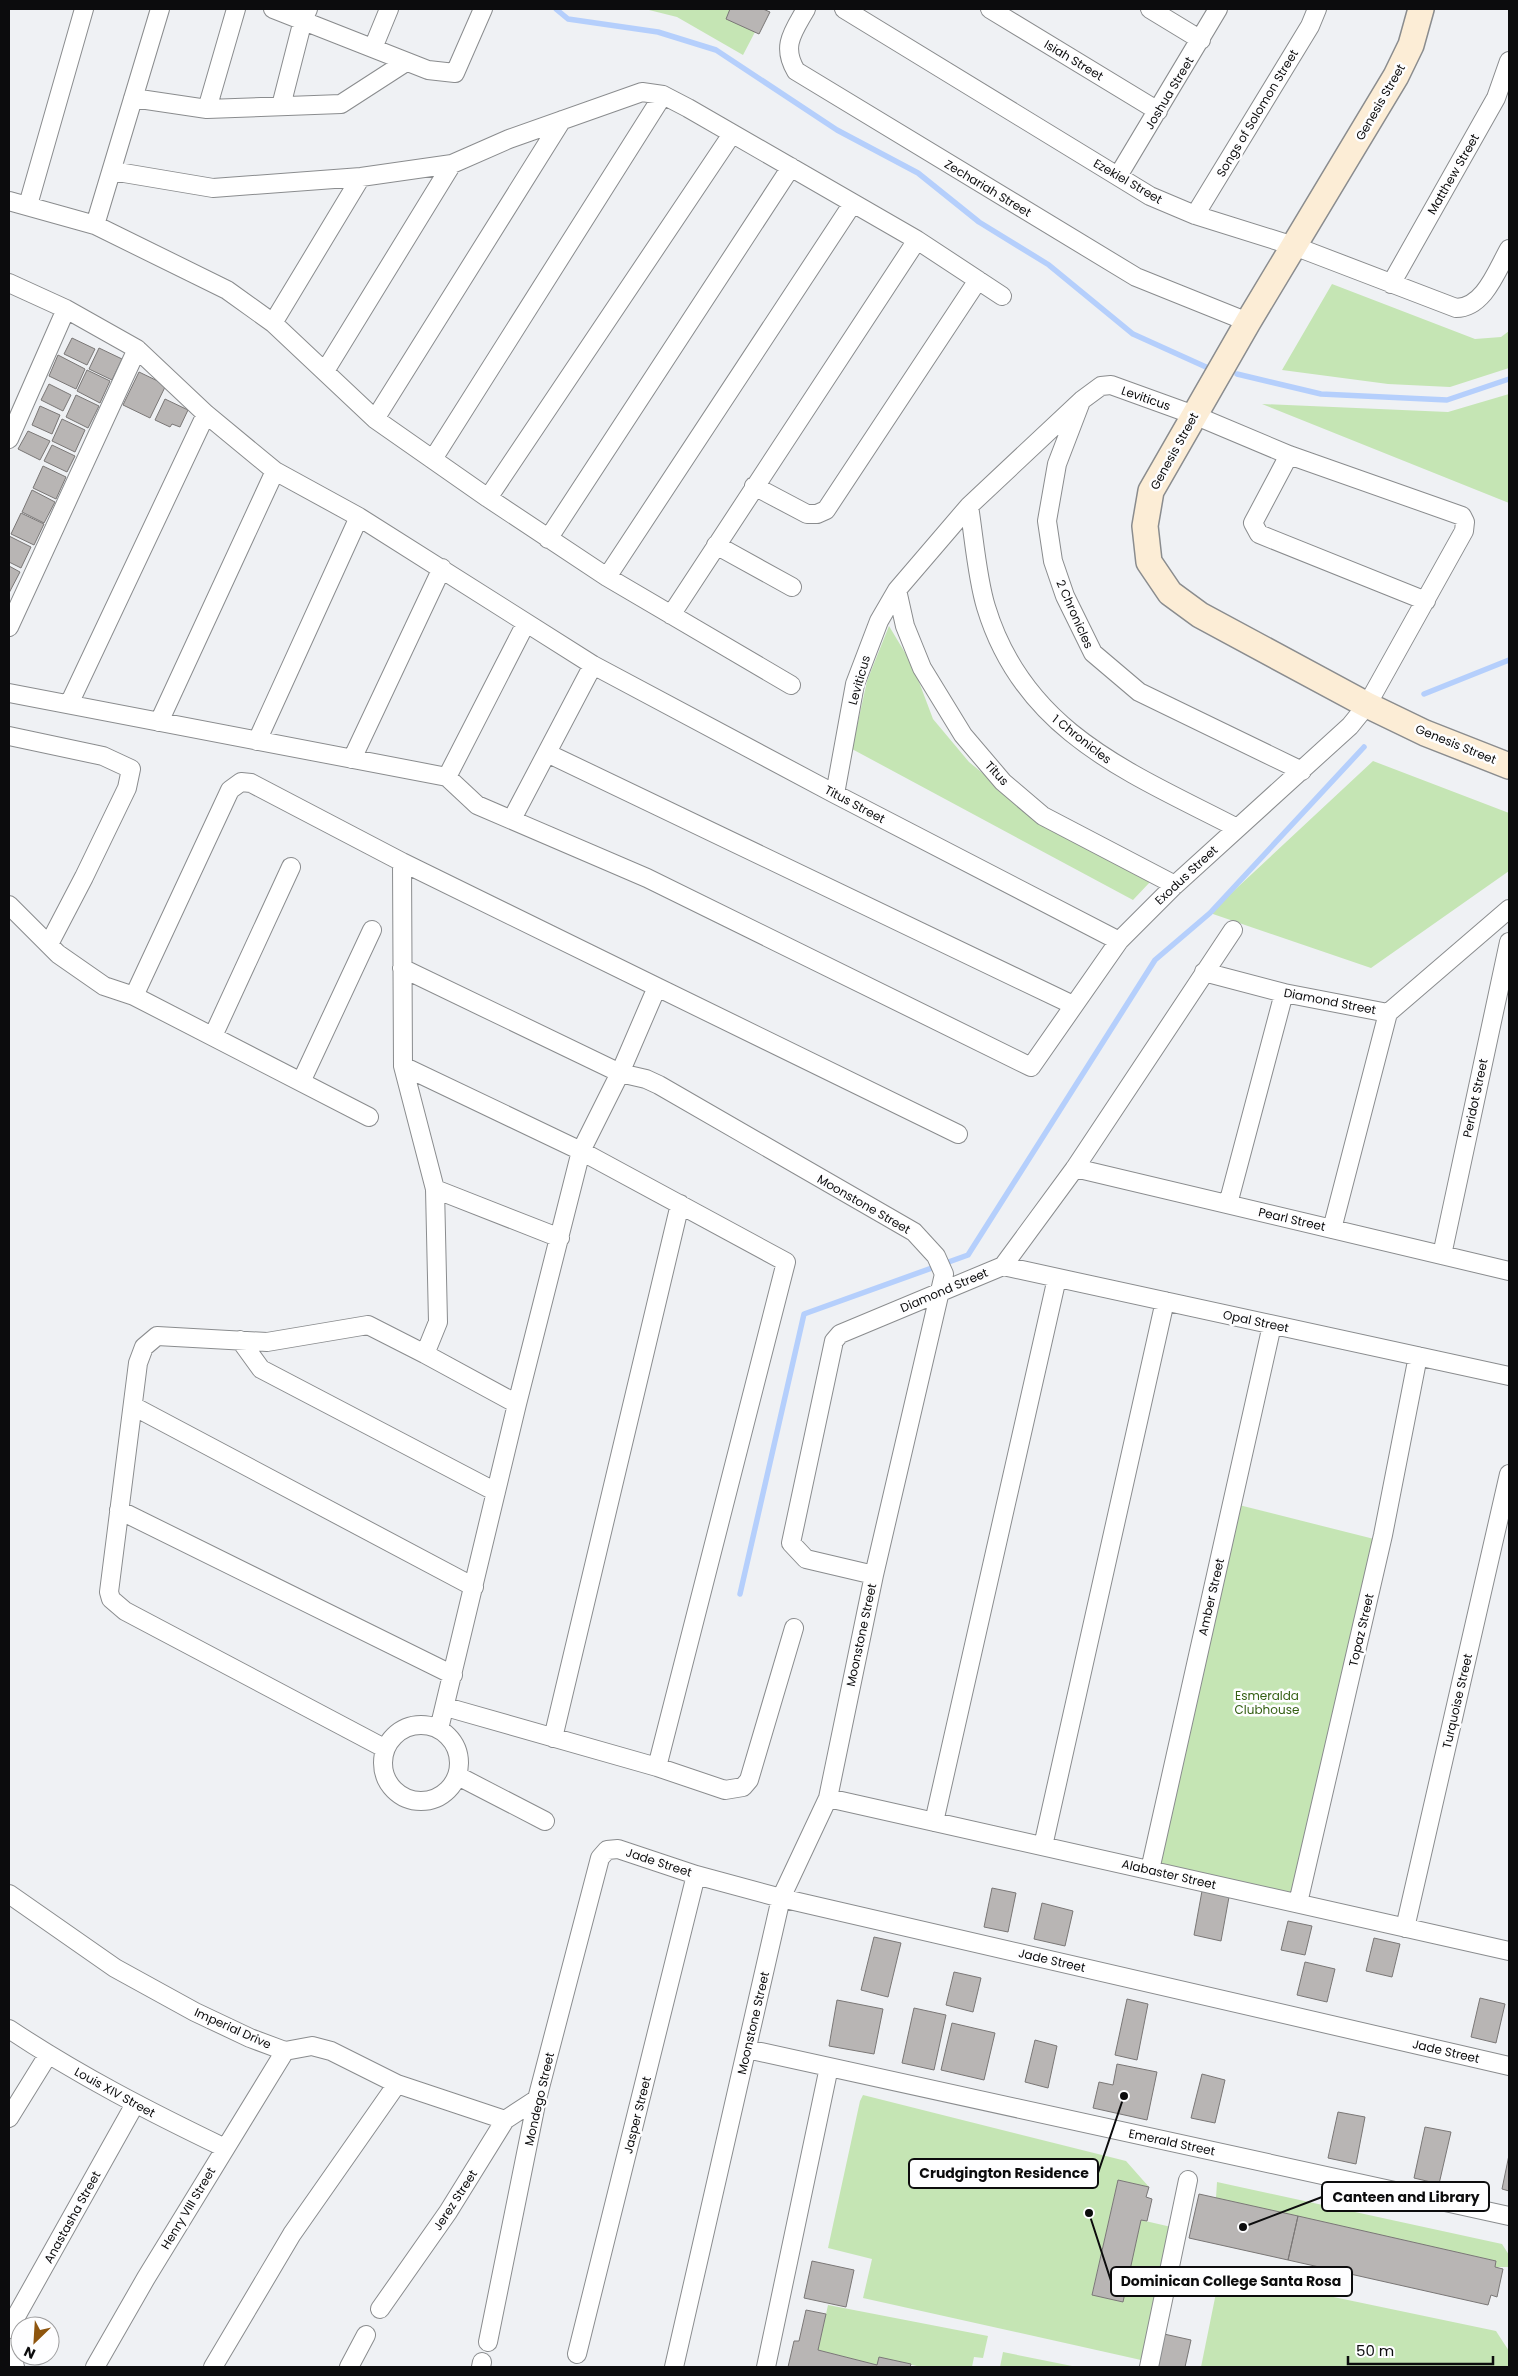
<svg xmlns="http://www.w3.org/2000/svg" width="1518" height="2376" viewBox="0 0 1518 2376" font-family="Poppins,sans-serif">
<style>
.green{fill:#c5e5b4}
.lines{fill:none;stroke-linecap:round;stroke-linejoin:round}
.stream{stroke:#b5cffc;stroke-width:5.5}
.building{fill:#b8b5b4;stroke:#7a7776}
.street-casing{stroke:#8a8c8e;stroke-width:20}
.secondary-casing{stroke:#8a8c8e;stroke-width:28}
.street{stroke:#fff;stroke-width:18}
.secondary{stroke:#fcedd6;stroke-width:25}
.labels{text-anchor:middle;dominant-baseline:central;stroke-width:5;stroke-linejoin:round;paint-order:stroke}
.street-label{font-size:12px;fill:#0c0c0d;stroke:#fefeff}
.park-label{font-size:12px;fill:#345f13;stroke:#fefeff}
.leader{fill:none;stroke:#0c0c0d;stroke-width:2}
.callout-dot{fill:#0c0c0d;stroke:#fefeff;stroke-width:2}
.callout{fill:#fefeff;stroke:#0c0c0d;stroke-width:2}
.callout-label{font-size:14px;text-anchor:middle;font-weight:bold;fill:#0c0c0d}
</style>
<rect width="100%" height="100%" fill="#eff1f4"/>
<path class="green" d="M 645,9 L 763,9 L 766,11 L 743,55 L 677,17 Z
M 1332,284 L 1475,339 L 1501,337 L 1509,331 L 1509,368 L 1450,387 L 1388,384 L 1282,370 Z
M 1509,394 L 1509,503 L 1262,404 L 1448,412 Z
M 889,626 L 913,666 L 933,719 L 969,762 L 1040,820 L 1150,882 L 1133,900 L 852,749 L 867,681 Z
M 1373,761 L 1509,813 L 1509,871 L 1371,968 L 1210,913 Z
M 1239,1505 L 1378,1540 L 1296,1894 L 1156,1865 Z
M 863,2095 L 1126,2161 L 1149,2187 L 1118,2180 L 1092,2294 L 1122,2302 L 1141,2220 L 1180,2229 L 1150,2362 L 863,2298 L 872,2259 L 828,2248 L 860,2101 Z
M 1217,2182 L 1502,2244 L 1509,2255 L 1509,2267 L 1495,2267 L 1496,2261 L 1216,2198 Z
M 1195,2268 L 1496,2331 L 1509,2351 L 1509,2367 L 1201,2367 L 1216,2293 L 1191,2287 Z
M 828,2305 L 988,2336 L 983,2358 L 974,2357 L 972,2367 L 921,2367 L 879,2357 L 877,2365 L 818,2350 Z
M 1003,2352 L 1077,2367 L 1000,2367 Z"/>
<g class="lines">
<path class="stream" d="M 556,9 L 568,19 L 658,32 L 716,50 L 837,130 L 918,173 L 979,222 L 1049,265 L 1133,334 L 1206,367
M 1237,374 L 1321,394 L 1447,400 L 1509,379
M 1424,694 L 1509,660
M 740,1594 L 804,1314 L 968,1255 L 1155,960 L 1210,913 L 1364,747"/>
</g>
<path class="building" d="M 730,9 L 763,9 L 770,12 L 759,34 L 726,19 Z
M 72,338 L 95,349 L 87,365 L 64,354 Z
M 99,348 L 122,359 L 112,380 L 89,369 Z
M 58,355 L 85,369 L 76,389 L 49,376 Z
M 87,370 L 110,381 L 100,403 L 77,391 Z
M 139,372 L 166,385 L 150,418 L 123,405 Z
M 49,384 L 71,395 L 63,411 L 41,400 Z
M 76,395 L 99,406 L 88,428 L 66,417 Z
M 165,399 L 188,410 L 180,427 L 172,424 L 170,427 L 155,420 Z
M 40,406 L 60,415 L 52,434 L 32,425 Z
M 62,419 L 85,430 L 75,452 L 52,441 Z
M 28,431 L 50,441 L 40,460 L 18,449 Z
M 52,445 L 75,456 L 67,472 L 44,461 Z
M 43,466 L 66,477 L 56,499 L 33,488 Z
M 32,490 L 55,502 L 44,523 L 22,512 Z
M 21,513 L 44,524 L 34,545 L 11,534 Z
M 9,536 L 31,547 L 21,568 L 9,562 Z
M 9,566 L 20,572 L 9,593 Z
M 992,1888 L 1016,1893 L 1008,1932 L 984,1927 Z
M 1202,1891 L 1229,1897 L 1221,1941 L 1194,1935 Z
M 1042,1903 L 1073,1911 L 1065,1946 L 1034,1939 Z
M 1288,1921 L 1312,1926 L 1305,1955 L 1281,1950 Z
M 874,1937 L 901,1943 L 888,1997 L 861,1990 Z
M 1374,1938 L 1400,1944 L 1392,1977 L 1366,1971 Z
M 1305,1962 L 1335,1969 L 1327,2002 L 1297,1995 Z
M 954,1972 L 981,1978 L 973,2012 L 946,2005 Z
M 1480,1998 L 1505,2004 L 1496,2043 L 1471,2037 Z
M 1127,1999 L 1148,2004 L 1137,2060 L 1115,2055 Z
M 837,2000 L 883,2009 L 874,2054 L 829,2046 Z
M 914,2008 L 946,2015 L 934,2070 L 902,2063 Z
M 952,2023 L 995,2033 L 984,2080 L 941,2070 Z
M 1035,2040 L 1057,2046 L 1048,2088 L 1025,2082 Z
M 1117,2064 L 1157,2072 L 1147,2120 L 1093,2108 L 1099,2082 L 1113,2085 Z
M 1202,2074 L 1225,2080 L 1215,2123 L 1191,2118 Z
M 1338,2112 L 1365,2117 L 1356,2164 L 1328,2158 Z
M 1425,2127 L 1451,2132 L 1439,2184 L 1414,2178 Z
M 1509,2155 L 1509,2191 L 1502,2189 Z
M 1118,2180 L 1149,2187 L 1146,2197 L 1152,2199 L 1147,2221 L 1141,2220 L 1123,2302 L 1092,2295 Z
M 1199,2194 L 1298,2216 L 1288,2260 L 1189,2238 Z
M 1298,2216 L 1496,2261 L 1495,2267 L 1503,2269 L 1497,2297 L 1491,2295 L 1488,2305 L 1288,2260 Z
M 812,2261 L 854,2270 L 846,2307 L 804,2298 Z
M 806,2310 L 826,2314 L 818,2350 L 877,2365 L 879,2357 L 911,2364 L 910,2367 L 788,2367 L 794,2341 L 799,2341 Z
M 1164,2334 L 1191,2340 L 1185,2367 L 1156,2367 Z"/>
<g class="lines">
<g class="street-casing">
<path id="street" d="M 273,9 L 428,70 L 455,73 L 483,9
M 806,9 C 793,32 781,46 796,71 L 1136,277 L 1248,322
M 844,9 L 1150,196 L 1195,215 L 1294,246 L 1456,308 C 1484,308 1497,270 1509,249
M 990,9 L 1158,111
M 1150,9 L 1201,40
M 373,48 L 389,9
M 133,98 L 207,109 L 341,104 L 406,62
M 281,106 L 303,20 L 308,9
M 207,109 L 236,9
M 112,171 L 213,188 L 361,177 L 452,164 L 509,139 L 642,92 L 663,95 L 688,108 L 917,240 L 1002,296
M 1118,176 L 1218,9
M 9,201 L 95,225 L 227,290 L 273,323 L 375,419 L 488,498 L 607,577 L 791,685
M 28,205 L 84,9
M 1195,215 L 1310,26 L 1317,9
M 95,225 L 160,9
M 9,283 L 66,309 L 137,349 L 206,414 L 275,471 L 359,517 L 593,665 L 835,794 L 1119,941
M 1391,284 L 1496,98 L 1509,61
M 273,323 L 361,177
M 325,371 L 452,164
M 1080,404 L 1057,464 L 1047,521 L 1053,561 L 1065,596 L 1093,653 L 1139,692 L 1302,771
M 375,419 L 562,120
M 9,439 L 66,309
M 1289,455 L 1253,523 L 1259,534 L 1426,601
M 433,459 L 663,95
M 754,486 L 807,514 L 817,514 L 826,510 L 978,280
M 488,498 L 732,134
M 969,506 C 974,537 977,578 986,607 C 1024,733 1131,773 1237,828
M 548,539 L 791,167
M 716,545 L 792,587
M 607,577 L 853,203
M 897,590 L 905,626 L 922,668 L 963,735 L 1003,782 L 1043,816 L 1175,885
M 671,615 L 917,240
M 9,627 L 137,349
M 9,693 L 447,777 L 477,805 L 647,878 L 1031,1067 L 1119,941 L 1175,885 L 1350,726 L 1367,705 L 1464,531 L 1465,522 L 1462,516 L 1289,455 L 1194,415 L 1111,385 L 1101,386 L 1082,400 L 969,506 L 897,590 L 879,621 L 855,684 L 835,794
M 69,704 L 206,414
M 159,722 L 275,471
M 9,736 L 103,756 L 131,769 L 127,788 L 84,877 L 49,944
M 257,741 L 359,517
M 547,753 L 1073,1005
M 352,759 L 442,568
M 447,777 L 526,623
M 512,819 L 593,665
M 9,905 L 58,954 L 104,986 L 134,996
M 402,968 L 620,1073 L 657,987 L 958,1134
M 1204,972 L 1284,993 L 1388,1013 L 1509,909
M 213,1036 L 291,867
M 403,1066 L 581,1151 L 786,1262 L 657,1767
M 301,1082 L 372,930
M 369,1117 L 134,996 L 230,790 L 241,782 L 251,783 L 402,862
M 1075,1168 L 1509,1271
M 435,1189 L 560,1238
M 1228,1204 L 1284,993
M 1332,1229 L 1388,1013
M 1442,1255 L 1509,942
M 1003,1266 L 1509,1376
M 240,1340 L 261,1369 L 496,1492
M 425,1354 L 517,1404
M 133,1406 L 474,1587
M 119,1510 L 453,1675
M 874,1575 L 806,1559 L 791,1543 L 834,1341 L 840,1334 L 1003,1266 L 1075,1168 L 1233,930
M 446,1707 L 657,1767 L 725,1790 L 743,1787 L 749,1780 L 794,1628
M383 1763a38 38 0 1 1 76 0a38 38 0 1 1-76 0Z
M 439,1729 L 517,1404 L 581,1151 L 620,1073 L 646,1079 L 659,1085 L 914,1232 L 936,1256 L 944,1274 L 874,1575 L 828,1798 L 781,1898 L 674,2367
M 553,1738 L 680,1204
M 384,1748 L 125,1611 L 111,1599 L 109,1592 L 138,1363 L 144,1347 L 157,1336 L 267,1342 L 368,1325 L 425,1354 L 438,1322 L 435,1189 L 403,1066 L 402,862 L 657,987
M 458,1776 L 545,1821
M 828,1798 L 1509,1951
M 934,1822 L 1057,1278
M 1043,1846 L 1165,1301
M 1150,1870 L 1272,1325
M 9,1894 L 115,1968 L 195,2012 L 250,2038 L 285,2051 L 312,2046 L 331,2051 L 397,2084 L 505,2120
M 1298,1903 L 1383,1535 L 1418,1356
M 1405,1928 L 1509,1474
M 9,2029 C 78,2075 150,2112 225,2148
M 747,2049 L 1509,2216
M 9,2118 L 48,2055
M 380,2309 L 448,2212 L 505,2120 L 537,2099
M 9,2329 L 135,2104
M 488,2342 L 537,2099 L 600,1858 L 607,1850 L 618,1849 L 696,1875 L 781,1898 L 1509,2066
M 9,2348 L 15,2367
M 577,2354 L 696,1875
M 95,2367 L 146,2278 L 285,2051
M 213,2367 L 292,2234 L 397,2084
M 349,2367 L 366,2335
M 481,2367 L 482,2362
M 766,2367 L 829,2067
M 1149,2367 L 1188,2180"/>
</g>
<g class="secondary-casing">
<path id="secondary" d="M 1421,9 L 1411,45 L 1396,76 L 1248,322 L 1151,491 L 1145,526 L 1149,562 L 1170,593 L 1200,615 L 1367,705 L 1425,733 L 1509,766"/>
</g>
<use href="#street" class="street"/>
<use href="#secondary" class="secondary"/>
</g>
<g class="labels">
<g class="street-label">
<text transform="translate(1074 60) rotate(31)">Isiah Street</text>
<text transform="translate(1169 93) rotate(-59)">Joshua Street</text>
<text transform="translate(1380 102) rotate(-60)">Genesis Street</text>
<text transform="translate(1257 113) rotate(-59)">Songs of Solomon Street</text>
<text transform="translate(1453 174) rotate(-60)">Matthew Street</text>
<text transform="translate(1128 181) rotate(30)">Ezekiel Street</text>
<text transform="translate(988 188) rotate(31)">Zechariah Street</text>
<text transform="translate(1146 398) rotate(19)">Leviticus</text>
<text transform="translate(1174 451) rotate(-61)">Genesis Street</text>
<text transform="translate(1075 614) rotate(66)">2 Chronicles</text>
<text transform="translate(859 680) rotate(-74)">Leviticus</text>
<text transform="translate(1082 739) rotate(38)">1 Chronicles</text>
<text transform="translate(1456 744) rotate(22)">Genesis Street</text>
<text transform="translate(997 773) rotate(47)">Titus</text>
<text transform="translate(855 804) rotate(28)">Titus Street</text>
<text transform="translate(1186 875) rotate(-43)">Exodus Street</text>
<text transform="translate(1330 1001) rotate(11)">Diamond Street</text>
<text transform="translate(1475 1098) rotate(-78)">Peridot Street</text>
<text transform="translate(864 1204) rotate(30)">Moonstone Street</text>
<text transform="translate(1292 1219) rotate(13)">Pearl Street</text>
<text transform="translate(944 1290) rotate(-23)">Diamond Street</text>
<text transform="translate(1256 1321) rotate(12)">Opal Street</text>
<text transform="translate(1211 1597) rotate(-77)">Amber Street</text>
<text transform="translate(1361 1630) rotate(-77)">Topaz Street</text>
<text transform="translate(861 1635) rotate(-78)">Moonstone Street</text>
<text transform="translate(1457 1701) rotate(-77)">Turquoise Street</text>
<text transform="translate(659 1862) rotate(18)">Jade Street</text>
<text transform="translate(1169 1874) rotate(13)">Alabaster Street</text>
<text transform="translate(1052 1960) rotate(13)">Jade Street</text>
<text transform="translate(753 2023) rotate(-77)">Moonstone Street</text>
<text transform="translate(233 2028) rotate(24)">Imperial Drive</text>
<text transform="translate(1446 2051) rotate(13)">Jade Street</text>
<text transform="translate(115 2092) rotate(29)">Louis XIV Street</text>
<text transform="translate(539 2099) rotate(-77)">Mondego Street</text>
<text transform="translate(637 2115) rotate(-76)">Jasper Street</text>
<text transform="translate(1172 2142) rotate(12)">Emerald Street</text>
<text transform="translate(455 2200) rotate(-57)">Jerez Street</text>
<text transform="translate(188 2208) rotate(-59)">Henry VIII Street</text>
<text transform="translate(72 2217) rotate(-61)">Anastasha Street</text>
</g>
<g class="park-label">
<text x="1267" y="1695">Esmeralda<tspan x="1267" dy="14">Clubhouse</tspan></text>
</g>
</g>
<path class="leader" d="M1124 2096L1098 2173M1243 2227L1322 2197M1089 2213L1111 2281"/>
<g class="callout-dot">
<circle cx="1124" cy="2096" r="5"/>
<circle cx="1243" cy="2227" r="5"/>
<circle cx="1089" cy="2213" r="5"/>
</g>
<g class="callout">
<rect x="909" y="2159" width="189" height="29" rx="5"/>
<rect x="1322" y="2182" width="167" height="29" rx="5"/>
<rect x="1111" y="2267" width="241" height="29" rx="5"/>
</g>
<g class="callout-label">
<text x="1004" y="2178">Crudgington Residence</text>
<text x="1406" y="2202">Canteen and Library</text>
<text x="1231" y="2286">Dominican College Santa Rosa</text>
</g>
<rect width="1518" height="2376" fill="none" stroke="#0c0c0d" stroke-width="20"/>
<g transform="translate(35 2341) rotate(205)"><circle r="24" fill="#fefeff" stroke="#9d9d9e"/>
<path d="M0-4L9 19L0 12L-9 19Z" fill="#8e550e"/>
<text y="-8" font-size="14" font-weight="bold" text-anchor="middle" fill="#0c0c0d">N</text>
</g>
<path d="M1348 2356v8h145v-8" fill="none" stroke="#0c0c0d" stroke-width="2.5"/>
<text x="1356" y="2356" font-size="15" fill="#0c0c0d" stroke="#fefeff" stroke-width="4" paint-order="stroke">50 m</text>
</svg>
